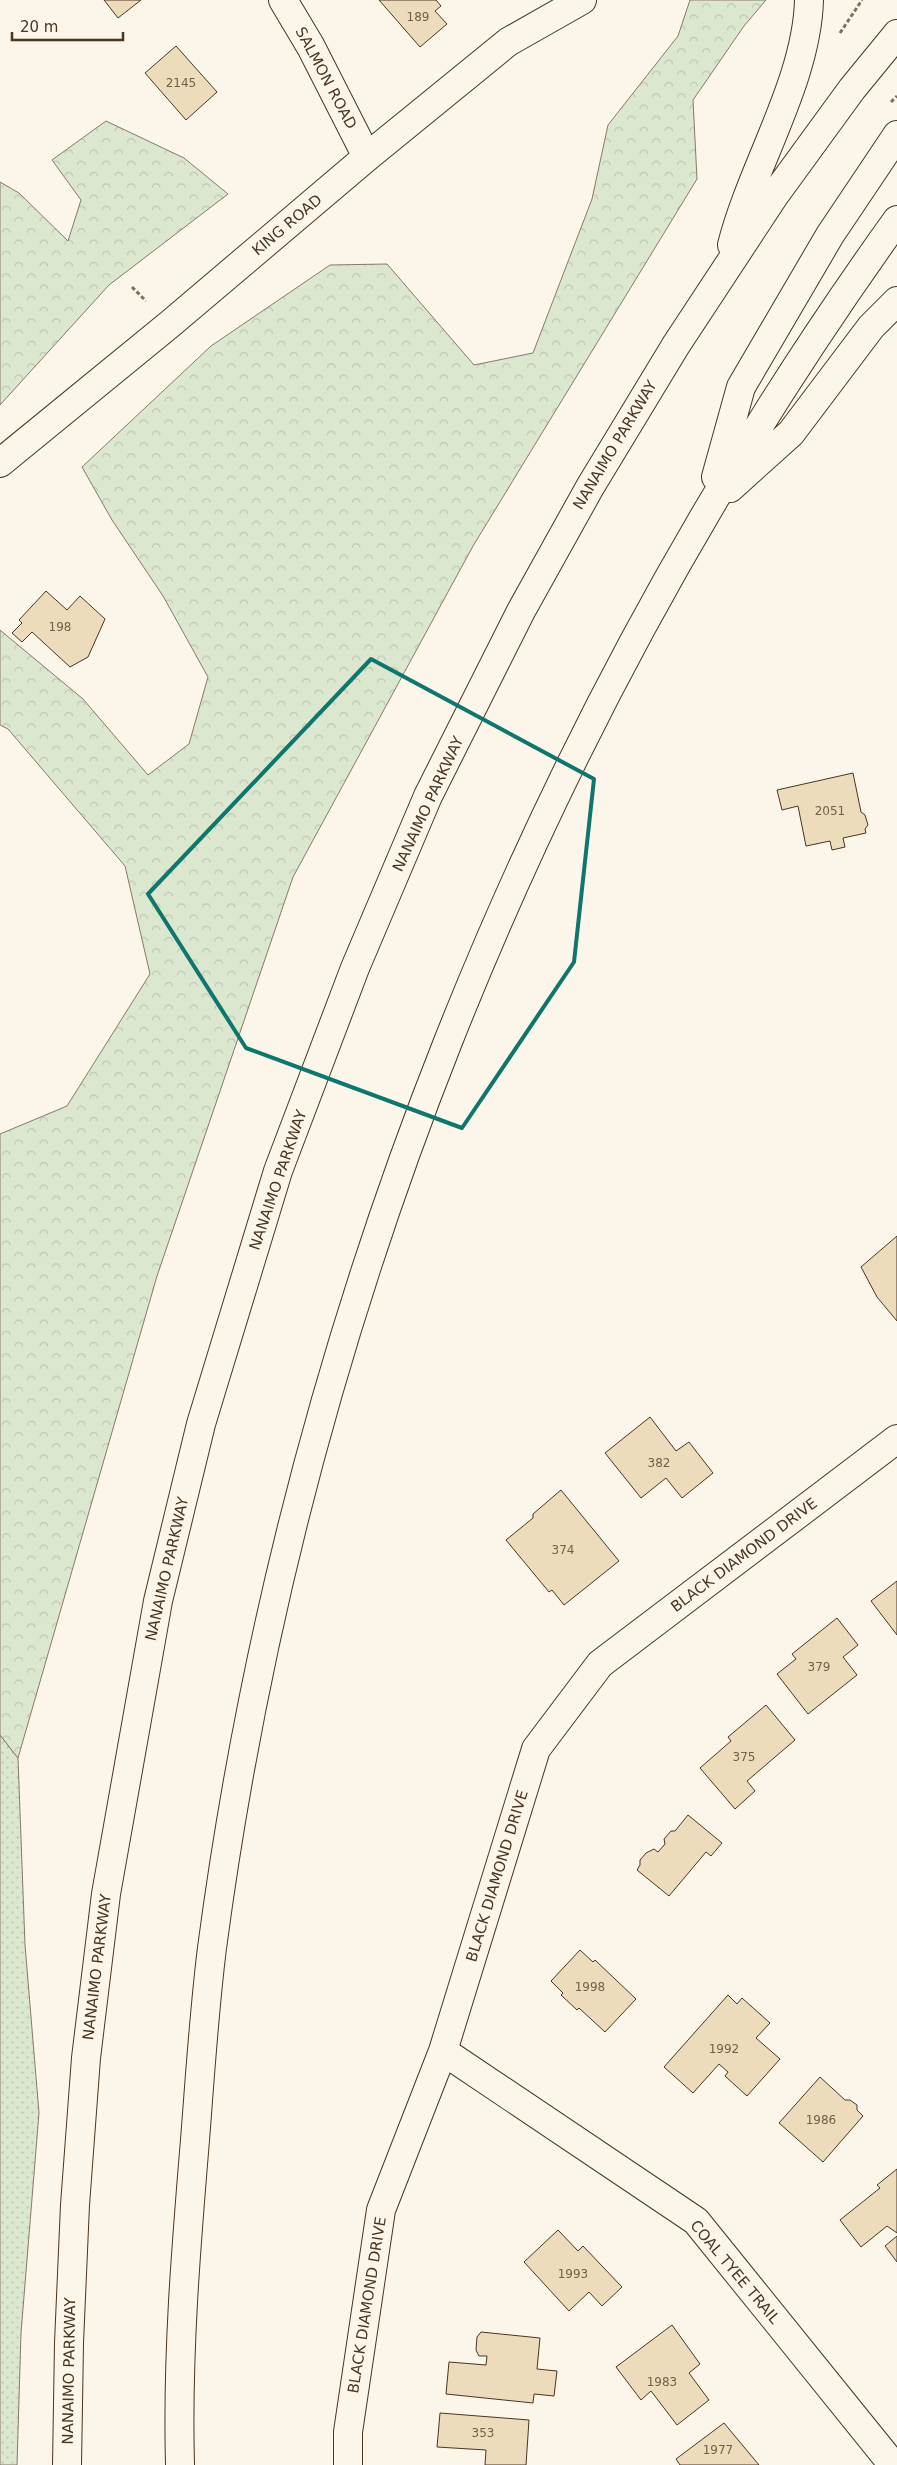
<svg xmlns="http://www.w3.org/2000/svg" width="897" height="2465" viewBox="0 0 897 2465" font-family="'DejaVu Sans',sans-serif">
<style>
.green{fill:url(#green-dots);stroke:#887966}
.forest{fill:url(#forest-crowns);stroke:#887966}
.building{fill:#ecdcbc;stroke:#4a3520}
.lines{fill:none;stroke-linecap:round;stroke-linejoin:round}
.minor-casing{stroke:#4a3520;stroke-width:30}
.trunk-casing{stroke:#4a3520;stroke-width:30}
.path{stroke:#7f6f5c;stroke-width:3;stroke-dasharray:4 2.5;stroke-linecap:butt}
.minor{stroke:#fbf6e9;stroke-width:28}
.trunk{stroke:#fbf6e9;stroke-width:28}
.marked{fill:none;stroke:#0f766e;stroke-width:4;stroke-linejoin:round}
.labels{text-anchor:middle;dominant-baseline:central;stroke-width:4;stroke-linejoin:round;paint-order:stroke}
.number-label{font-size:12px;fill:#725f47}
.street-label{font-size:15px;fill:#4a3520;stroke:#fbf6e9}
</style>
<defs>
<pattern id="green-dots" width="8" height="8" patternUnits="userSpaceOnUse" patternTransform="scale(1.25)"><rect width="8" height="8" fill="#dce7d0"/><path d="M2 2h.1M6 6h.1" fill="none" stroke="#bec7b2" stroke-width="1.8" stroke-linecap="round"/></pattern>
<pattern id="forest-crowns" width="20" height="18" patternUnits="userSpaceOnUse" patternTransform="scale(1.25)"><rect width="20" height="18" fill="#dce7d0"/><path d="M2 6a3 3 0 1 1 6 0M12 15a3 3 0 1 1 6 0" fill="none" stroke="#bec7b2"/></pattern>
</defs>
<rect width="100%" height="100%" fill="#fbf6e9"/>
<path class="green" d="M 0,1735 L 18,1758 L 25,1945 L 39,2113 L 21,2333 L 17,2465 L 0,2465 Z"/>
<path class="forest" d="M 690,0 L 766,0 L 744,26 L 693,100 L 697,179 L 473,546 L 293,877 L 157,1276 L 18,1758 L 0,1735 L 0,1134 L 67,1106 L 150,974 L 125,866 L 8,729 L 0,725 L 0,630 L 83,699 L 148,775 L 189,744 L 208,677 L 163,596 L 112,520 L 82,467 L 211,346 L 330,265 L 387,264 L 474,365 L 533,353 L 592,199 L 608,125 L 678,36 Z
M 106,121 L 184,158 L 228,194 L 109,285 L 0,405 L 0,182 L 19,193 L 68,241 L 81,200 L 52,160 Z"/>
<path class="building" d="M 104,0 L 141,0 L 118,18 Z
M 379,0 L 436,0 L 441,6 L 435,11 L 447,24 L 420,47 Z
M 176,46 L 217,92 L 186,120 L 145,73 Z
M 46,591 L 67,610 L 80,596 L 105,619 L 88,657 L 70,667 L 32,632 L 22,642 L 12,633 L 22,623 L 19,620 Z
M 853,773 L 861,812 L 865,815 L 868,825 L 865,829 L 866,833 L 843,838 L 845,847 L 832,850 L 830,841 L 806,846 L 798,806 L 782,810 L 777,790 Z
M 897,1236 L 897,1321 L 877,1297 L 861,1267 Z
M 650,1417 L 676,1451 L 689,1442 L 713,1473 L 682,1498 L 666,1478 L 641,1498 L 605,1453 Z
M 561,1490 L 619,1561 L 564,1605 L 552,1590 L 549,1592 L 506,1540 L 533,1518 L 533,1514 Z
M 897,1581 L 897,1635 L 871,1601 Z
M 837,1618 L 858,1645 L 843,1657 L 857,1675 L 808,1714 L 777,1674 L 796,1659 L 792,1654 Z
M 766,1705 L 795,1740 L 747,1781 L 755,1791 L 735,1809 L 700,1768 L 731,1741 L 728,1737 Z
M 688,1815 L 722,1843 L 711,1856 L 706,1852 L 669,1896 L 637,1870 L 640,1865 L 640,1860 L 646,1853 L 654,1849 L 658,1852 L 665,1844 L 664,1839 L 671,1831 L 675,1831 Z
M 580,1950 L 593,1962 L 595,1960 L 636,1999 L 605,2032 L 579,2008 L 577,2010 L 561,1995 L 563,1993 L 551,1981 Z
M 728,1995 L 737,2004 L 742,1998 L 770,2023 L 756,2038 L 780,2059 L 747,2096 L 725,2076 L 728,2072 L 719,2064 L 693,2093 L 664,2067 Z
M 820,2077 L 845,2100 L 850,2100 L 857,2105 L 857,2110 L 863,2116 L 823,2162 L 779,2123 Z
M 897,2169 L 897,2233 L 887,2226 L 861,2247 L 840,2220 L 880,2188 L 877,2185 Z
M 558,2230 L 578,2251 L 583,2246 L 622,2287 L 602,2306 L 589,2292 L 569,2311 L 524,2262 Z
M 897,2236 L 897,2262 L 885,2246 Z
M 672,2325 L 700,2364 L 689,2373 L 709,2400 L 677,2425 L 651,2391 L 641,2400 L 616,2367 Z
M 481,2332 L 540,2338 L 537,2369 L 557,2371 L 554,2396 L 534,2394 L 533,2403 L 446,2394 L 449,2362 L 486,2365 L 487,2356 L 479,2356 L 476,2350 L 477,2337 Z
M 440,2413 L 529,2420 L 526,2465 L 485,2465 L 486,2450 L 437,2447 Z
M 724,2423 L 759,2465 L 680,2465 L 676,2459 Z"/>
<g class="lines">
<g class="minor-casing">
<path id="minor" d="M 283,0 L 311,47 L 367,157
M 0,463 L 170,324 L 367,157 L 508,42 L 582,0
M 443,2051 L 696,2221 L 893,2465
M 348,2465 L 348,2432 L 381,2210 L 443,2051 L 536,1749 L 600,1664 L 897,1439"/>
</g>
<g class="trunk-casing">
<path id="trunk" d="M 732,245 C 752,166 807,81 809,0
M 716,477 L 741,387 L 830,235 L 897,135
M 730,488 L 791,433 L 871,327 L 897,301
M 67,2465 L 69,2343 L 75,2205 L 86,2058 L 106,1894 L 158,1601 L 201,1424 L 278,1171 L 355,968 L 428,796 L 521,611 L 590,487 L 676,345 L 774,196 L 852,89 L 897,34
M 180,2465 C 177,2356 186,2248 195,2140 C 200,2076 204,2012 212,1948 C 295,1324 530,731 897,220"/>
</g>
<path class="path" d="M 840,33 L 862,0
M 891,102 L 897,96
M 132,287 L 146,301"/>
<use href="#minor" class="minor"/>
<use href="#trunk" class="trunk"/>
</g>
<path class="marked" d="M 371,659 L 594,779 L 574,962 L 462,1128 L 246,1048 L 148,894 Z"/>
<g class="labels">
<g class="number-label">
<text x="418" y="17">189</text>
<text x="181" y="83">2145</text>
<text x="60" y="627">198</text>
<text x="830" y="811">2051</text>
<text x="659" y="1463">382</text>
<text x="563" y="1550">374</text>
<text x="819" y="1667">379</text>
<text x="744" y="1757">375</text>
<text x="590" y="1987">1998</text>
<text x="724" y="2049">1992</text>
<text x="821" y="2120">1986</text>
<text x="573" y="2274">1993</text>
<text x="662" y="2382">1983</text>
<text x="483" y="2433">353</text>
<text x="718" y="2450">1977</text>
</g>
<g class="street-label">
<text transform="translate(326 78) rotate(62)">SALMON ROAD</text>
<text transform="translate(287 225) rotate(-40)">KING ROAD</text>
<text transform="translate(615 445) rotate(-59)">NANAIMO PARKWAY</text>
<text transform="translate(428 804) rotate(-65)">NANAIMO PARKWAY</text>
<text transform="translate(278 1180) rotate(-71)">NANAIMO PARKWAY</text>
<text transform="translate(744 1555) rotate(-37)">BLACK DIAMOND DRIVE</text>
<text transform="translate(167 1569) rotate(-77)">NANAIMO PARKWAY</text>
<text transform="translate(497 1876) rotate(-73)">BLACK DIAMOND DRIVE</text>
<text transform="translate(97 1967) rotate(-83)">NANAIMO PARKWAY</text>
<text transform="translate(735 2272) rotate(50)">COAL TYEE TRAIL</text>
<text transform="translate(367 2305) rotate(-81)">BLACK DIAMOND DRIVE</text>
<text transform="translate(69 2371) rotate(-89)">NANAIMO PARKWAY</text>
</g>
</g>
<path d="M12 32v8h111v-8" fill="none" stroke="#4a3520" stroke-width="2.5"/>
<text x="20" y="32" font-size="15" fill="#4a3520" stroke="#fbf6e9" stroke-width="4" paint-order="stroke">20 m</text>
</svg>
